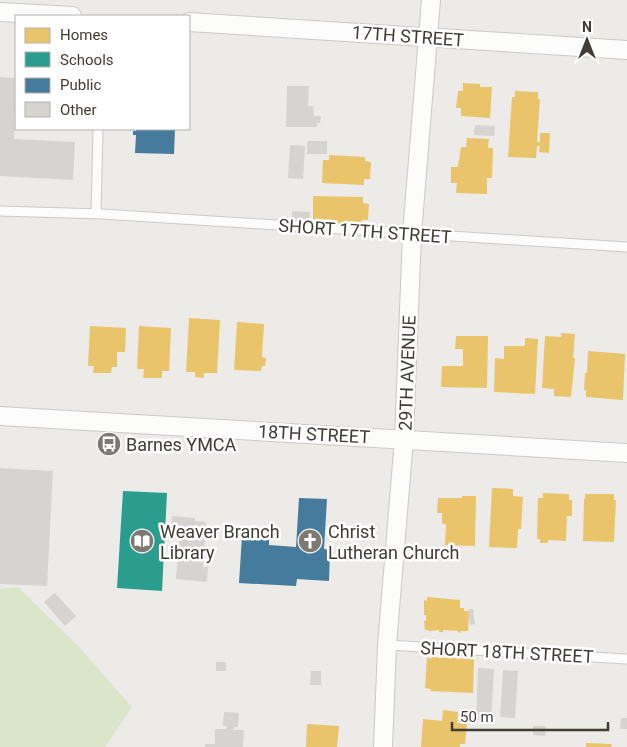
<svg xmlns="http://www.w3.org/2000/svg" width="627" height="747" viewBox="0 0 627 747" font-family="Roboto,sans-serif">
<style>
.green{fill:#dae5c9}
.homes{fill:#e9c46a}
.schools{fill:#2a9d8f}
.public{fill:#457b9d}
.building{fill:#d6d4d0}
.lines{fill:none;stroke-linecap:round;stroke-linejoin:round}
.lane-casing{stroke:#cac9c5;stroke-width:11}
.street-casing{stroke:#cac9c5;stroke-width:20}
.lane{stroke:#fcfcfb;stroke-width:9}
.street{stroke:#fcfcfb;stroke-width:18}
.labels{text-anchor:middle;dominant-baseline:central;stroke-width:5;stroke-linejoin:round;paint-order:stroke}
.street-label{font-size:18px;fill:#413c35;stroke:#fff}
.poi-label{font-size:18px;fill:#413c35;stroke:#fff;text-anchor:start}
</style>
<rect width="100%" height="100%" fill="#ecebe7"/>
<path class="green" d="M 18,587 L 79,647 L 132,707 L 105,747 L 0,747 L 0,589 Z"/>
<path class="homes" d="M 463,83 L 480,84 L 480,87 L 492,87 L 490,118 L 461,116 L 461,108 L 456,108 L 458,91 L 463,91 Z
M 515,91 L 538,92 L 538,99 L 540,99 L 537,142 L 540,142 L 540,133 L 550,133 L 549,153 L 539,152 L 540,146 L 537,146 L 536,158 L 508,157 L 512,97 L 515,97 Z
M 467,138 L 489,139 L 488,148 L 493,148 L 492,178 L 487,178 L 487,194 L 456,193 L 457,183 L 451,183 L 451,167 L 458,167 L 461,147 L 466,147 Z
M 329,155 L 365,157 L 365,161 L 371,162 L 370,179 L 364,179 L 364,185 L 322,183 L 323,160 L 329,160 Z
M 313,196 L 363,197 L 363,203 L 369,204 L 368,220 L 362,220 L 362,226 L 325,225 L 325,219 L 313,219 Z
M 189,318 L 220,320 L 217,373 L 204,373 L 204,378 L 195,377 L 195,372 L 186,372 Z
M 237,322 L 264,324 L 262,357 L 266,358 L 265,366 L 262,366 L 261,371 L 234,370 Z
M 90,326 L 126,328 L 125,352 L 117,352 L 117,367 L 112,367 L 111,373 L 93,373 L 94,366 L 88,366 Z
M 139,326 L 171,328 L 169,371 L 162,371 L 162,378 L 143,378 L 144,369 L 137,369 Z
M 561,333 L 575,334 L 573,358 L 575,358 L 571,397 L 554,396 L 554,389 L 542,388 L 545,336 L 561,337 Z
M 456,336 L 488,336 L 487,388 L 441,387 L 442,366 L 463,366 L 463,349 L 455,349 Z
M 525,338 L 538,339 L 535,394 L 494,392 L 495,358 L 504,359 L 504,346 L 525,346 Z
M 588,351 L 625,354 L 623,400 L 586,397 L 586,390 L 584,390 L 585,373 L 587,373 Z
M 492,488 L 513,489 L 513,496 L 523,497 L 521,529 L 518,529 L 517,548 L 489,547 Z
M 543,493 L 569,494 L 569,500 L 572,500 L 572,516 L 567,516 L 566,541 L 548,540 L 548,543 L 540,543 L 540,539 L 537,539 L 538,498 L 543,498 Z
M 585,494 L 614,494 L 614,500 L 616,500 L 614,542 L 583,541 L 584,499 L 585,499 Z
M 462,496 L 476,496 L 475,546 L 445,545 L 446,524 L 442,524 L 442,513 L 437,513 L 438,498 L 462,498 Z
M 427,597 L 460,600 L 460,608 L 464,608 L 464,611 L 469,611 L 468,631 L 461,631 L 461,633 L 458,632 L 458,631 L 443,630 L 443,632 L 439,632 L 439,630 L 428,631 L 428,630 L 425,630 L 424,620 L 426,621 L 426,615 L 424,615 L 424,600 L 427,601 Z
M 432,657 L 474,659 L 473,693 L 430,691 L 431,689 L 425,688 L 427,658 L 432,658 Z
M 443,710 L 458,712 L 457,723 L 467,724 L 465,744 L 460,744 L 460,747 L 421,747 L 423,719 L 442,721 Z
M 307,724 L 339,726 L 337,747 L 306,747 Z
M 586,743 L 612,744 L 611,747 L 586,747 Z"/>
<path class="schools" d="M 123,491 L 167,493 L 162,591 L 117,588 Z"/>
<path class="public" d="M 136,129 L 175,129 L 174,154 L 135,153 L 136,135 L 133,135 L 133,131 L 136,131 Z
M 299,498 L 327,499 L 324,549 L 330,550 L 329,581 L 297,579 L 296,586 L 239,583 L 242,536 L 269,537 L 269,545 L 296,547 Z"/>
<path class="building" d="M 0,77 L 16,78 L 14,139 L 75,142 L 73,180 L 0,176 Z
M 287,86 L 309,86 L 308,106 L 313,106 L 314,116 L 321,116 L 320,123 L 317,123 L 317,127 L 286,127 Z
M 475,125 L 495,126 L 494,136 L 474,135 Z
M 307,141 L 327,141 L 327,154 L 307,154 Z
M 290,145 L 305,146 L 303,179 L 288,178 Z
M 292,211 L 310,212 L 309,222 L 292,222 Z
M 0,468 L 53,471 L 47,586 L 0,584 Z
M 172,516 L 195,518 L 195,521 L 206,522 L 203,567 L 208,567 L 207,582 L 176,579 L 179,539 L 170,539 Z
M 55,593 L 76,616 L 65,626 L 44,602 Z
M 468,609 L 473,609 L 475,624 L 470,625 Z
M 216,662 L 226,662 L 226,671 L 216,671 Z
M 478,668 L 494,669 L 491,721 L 476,720 Z
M 503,670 L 518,671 L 515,718 L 500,717 Z
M 311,671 L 321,671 L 321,685 L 310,685 Z
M 224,712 L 239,713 L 238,727 L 234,727 L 233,730 L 244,730 L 243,747 L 205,747 L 205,744 L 215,744 L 215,729 L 226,729 L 227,726 L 223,726 Z
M 621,718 L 627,718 L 627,729 L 620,729 Z
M 533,726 L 546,726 L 545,736 L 533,735 Z"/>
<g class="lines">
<g class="lane-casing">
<path id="lane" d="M 0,211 L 102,214 L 627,247
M 96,214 L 98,129
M 387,645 L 627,659"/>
</g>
<g class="street-casing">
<path id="street" d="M 0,12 L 72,16
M 189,22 L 627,50
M 0,416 L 627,453
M 383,747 L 387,645 L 404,439 L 412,234 L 431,0"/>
</g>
<use href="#lane" class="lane"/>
<use href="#street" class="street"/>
</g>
<defs>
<g id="bus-disc" transform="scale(1.25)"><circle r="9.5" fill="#7d7973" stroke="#fff"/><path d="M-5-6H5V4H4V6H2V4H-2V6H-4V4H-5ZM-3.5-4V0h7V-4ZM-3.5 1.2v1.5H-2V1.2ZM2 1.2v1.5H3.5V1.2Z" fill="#fff"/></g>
<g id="library-disc" transform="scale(1.25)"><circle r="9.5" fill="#7d7973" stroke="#fff"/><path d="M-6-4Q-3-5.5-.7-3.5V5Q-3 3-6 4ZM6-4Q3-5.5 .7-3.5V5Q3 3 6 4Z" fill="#fff"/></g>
<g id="church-disc" transform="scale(1.25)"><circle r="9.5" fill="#7d7973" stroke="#fff"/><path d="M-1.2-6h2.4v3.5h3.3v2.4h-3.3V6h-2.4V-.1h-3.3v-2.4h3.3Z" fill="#fff"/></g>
</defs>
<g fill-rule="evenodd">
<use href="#bus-disc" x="109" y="444"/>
<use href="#library-disc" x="142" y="541"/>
<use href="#church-disc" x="310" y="541"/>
</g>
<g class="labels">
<g class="street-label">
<text transform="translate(408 36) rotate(4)">17TH STREET</text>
<text transform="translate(365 231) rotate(4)">SHORT 17TH STREET</text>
<text transform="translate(407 373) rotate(-88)">29TH AVENUE</text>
<text transform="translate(314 434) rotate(3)">18TH STREET</text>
<text transform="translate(507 652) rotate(3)">SHORT 18TH STREET</text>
</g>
<g class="poi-label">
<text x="126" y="444">Barnes YMCA</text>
<text x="160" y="531">Weaver Branch<tspan x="160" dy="21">Library</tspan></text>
<text x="328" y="531">Christ<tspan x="328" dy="21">Lutheran Church</tspan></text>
</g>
</g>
<rect x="15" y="15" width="175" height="115" fill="#ffffff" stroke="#b3b1ae"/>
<rect x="25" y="28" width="25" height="15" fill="#e9c46a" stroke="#b3b1ae"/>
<text x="60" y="40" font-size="15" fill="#413c35">Homes</text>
<rect x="25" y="52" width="25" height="15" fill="#2a9d8f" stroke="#b3b1ae"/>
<text x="60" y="65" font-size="15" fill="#413c35">Schools</text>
<rect x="25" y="78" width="25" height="15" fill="#457b9d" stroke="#b3b1ae"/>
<text x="60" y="90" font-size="15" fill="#413c35">Public</text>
<rect x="25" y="102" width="25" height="15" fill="#d6d4d0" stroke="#b3b1ae"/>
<text x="60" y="115" font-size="15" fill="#413c35">Other</text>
<g transform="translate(587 40)" stroke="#ffffff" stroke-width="4" paint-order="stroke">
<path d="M0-4L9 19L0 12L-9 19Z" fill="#413c35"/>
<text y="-8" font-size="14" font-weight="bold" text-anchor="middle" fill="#413c35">N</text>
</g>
<path d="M452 722v8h156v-8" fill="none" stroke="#413c35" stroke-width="2.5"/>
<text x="460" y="722" font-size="15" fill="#413c35" stroke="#ffffff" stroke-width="4" paint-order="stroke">50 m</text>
</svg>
